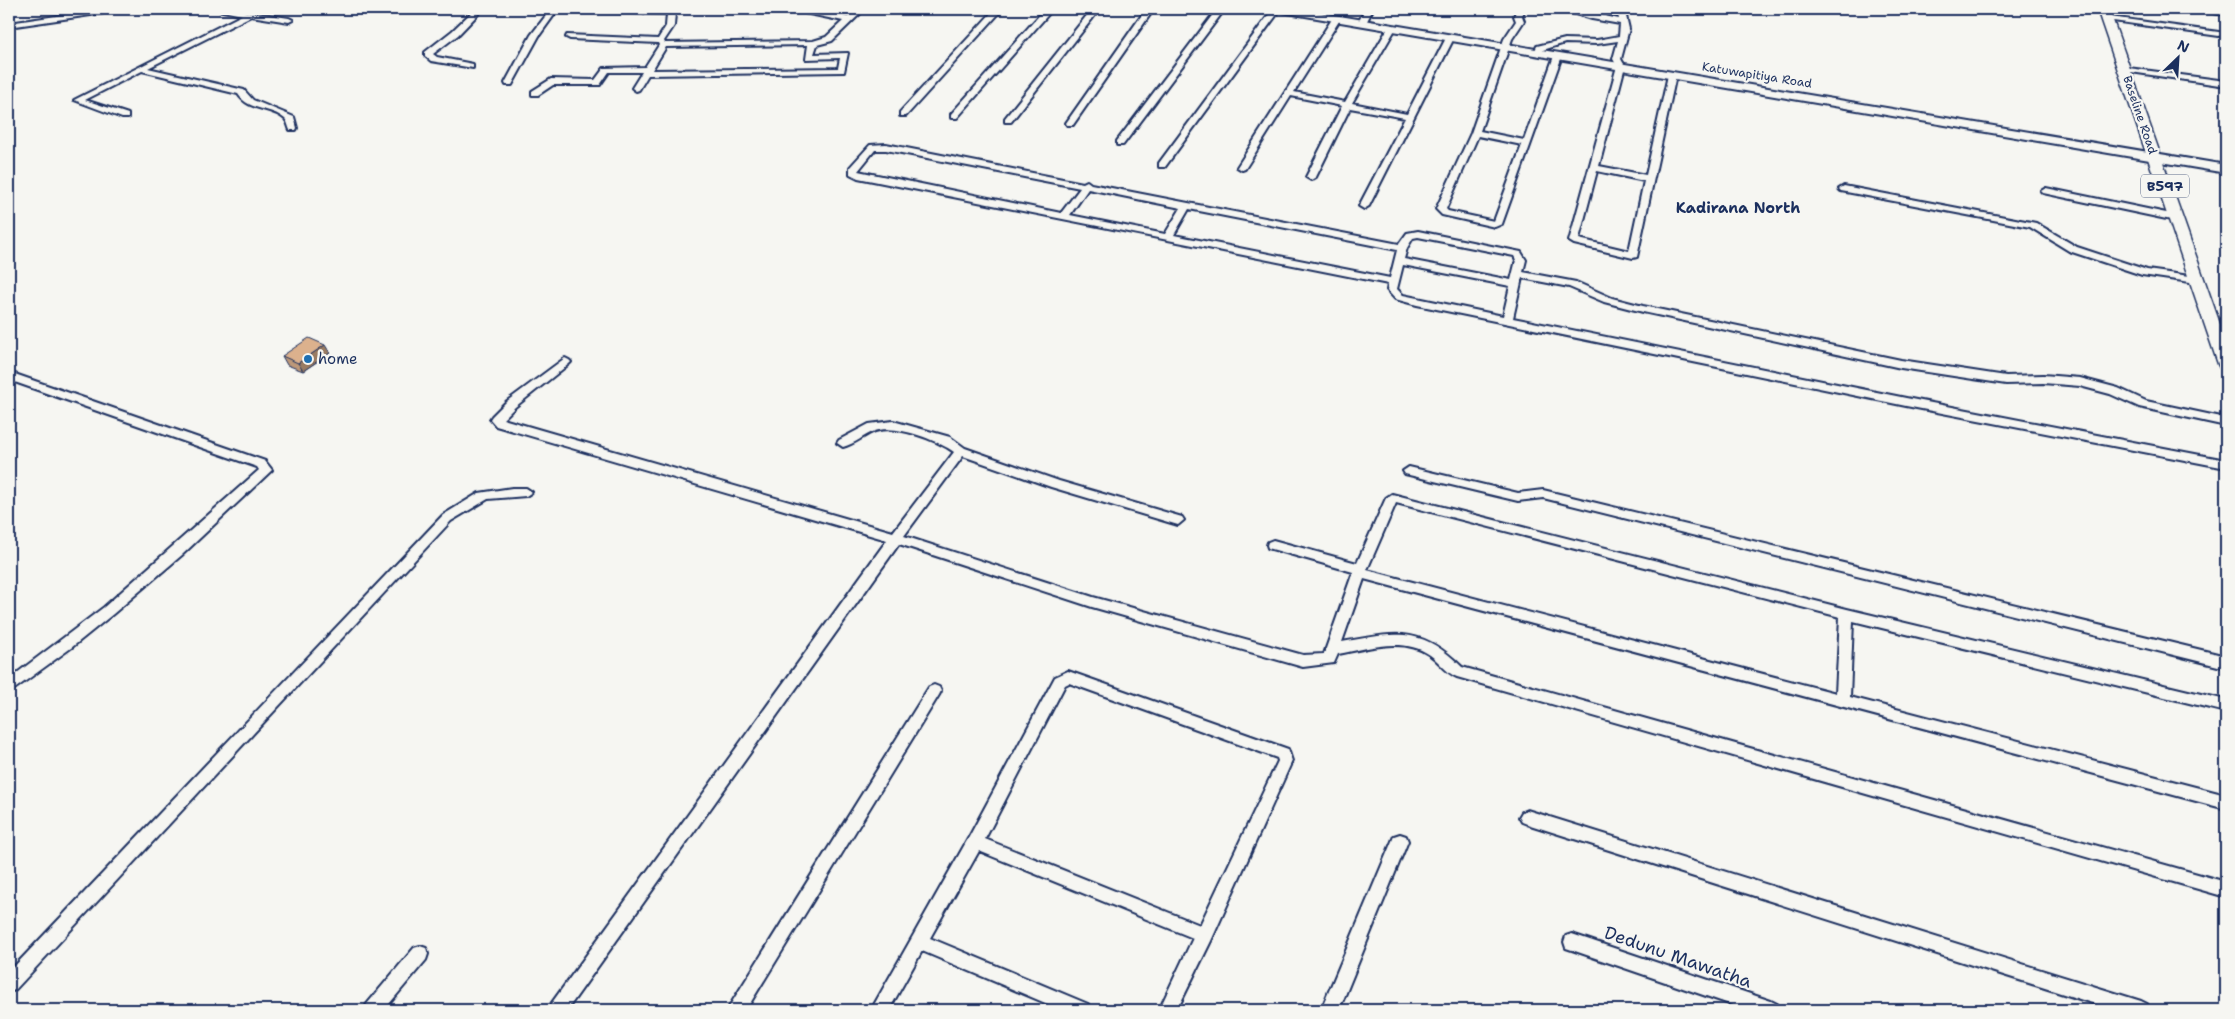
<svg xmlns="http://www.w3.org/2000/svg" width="2235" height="1019" viewBox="0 0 2235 1019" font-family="'Shantell Sans',sans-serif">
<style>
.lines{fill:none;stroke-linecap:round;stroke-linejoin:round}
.street-casing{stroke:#1b2f5e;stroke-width:4}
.secondary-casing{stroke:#1b2f5e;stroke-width:4}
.primary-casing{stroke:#1b2f5e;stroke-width:3}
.street{fill:#f6f6f2;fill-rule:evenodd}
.secondary{fill:#f6f6f2;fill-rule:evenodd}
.primary{fill:#f6f6f2;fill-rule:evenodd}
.wall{fill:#bd9879;stroke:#1b2f5e}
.shaded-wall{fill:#9a7c63;stroke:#1b2f5e}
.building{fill:#dcb18d;stroke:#1b2f5e}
.poi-dot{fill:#1f6fb2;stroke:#f6f6f2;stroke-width:2}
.labels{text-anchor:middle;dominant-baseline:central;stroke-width:4.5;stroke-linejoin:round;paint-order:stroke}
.far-street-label{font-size:12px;fill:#1b2f5e;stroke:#f6f6f2}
.shield{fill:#f6f6f2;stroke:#5d6b8a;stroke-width:1}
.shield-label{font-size:14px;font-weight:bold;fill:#1b2f5e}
.far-quarter-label{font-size:15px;font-weight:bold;fill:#1b2f5e;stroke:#f6f6f2}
.poi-label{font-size:15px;fill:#1b2f5e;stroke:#f6f6f2;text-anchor:start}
.near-street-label{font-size:18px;fill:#1b2f5e;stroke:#f6f6f2}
</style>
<rect width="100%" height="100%" fill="#f6f6f2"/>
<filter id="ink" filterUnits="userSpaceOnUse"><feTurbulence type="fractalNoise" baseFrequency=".02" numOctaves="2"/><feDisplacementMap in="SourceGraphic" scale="10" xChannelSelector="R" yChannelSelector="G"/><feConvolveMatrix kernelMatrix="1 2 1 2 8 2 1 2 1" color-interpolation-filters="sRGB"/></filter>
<g filter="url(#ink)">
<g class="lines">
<g class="street-casing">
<path id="street" d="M 104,9 L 122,9 L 118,11 L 9,27 L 9,23 Z
M 213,9 L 230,9 L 289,18 L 293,20 L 289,22 L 251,16 L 148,68 L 244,90 L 253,100 L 294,117 L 297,128 L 296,130 L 290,130 C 288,126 288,122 285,119 C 271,106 249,112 238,94 L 142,71 L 85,100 L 128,114 L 128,118 L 122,118 L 74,100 L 242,15 Z
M 475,9 L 483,9 L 458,35 L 433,54 L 437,57 L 473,64 L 473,68 L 431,61 L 425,56 L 425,52 L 452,31 Z
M 551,9 L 680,9 L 675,13 L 674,26 L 664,41 L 665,43 L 813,41 L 826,37 L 843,21 L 795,11 L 791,9 L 805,9 L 848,17 L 857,9 L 865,9 L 832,41 L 817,45 L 814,54 L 848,53 L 844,72 L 648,75 L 639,90 L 636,91 L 632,88 L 642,72 L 609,72 L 600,85 L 553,85 L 538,95 L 532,95 L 532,91 L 551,79 L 595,80 L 604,68 L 645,67 L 659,45 L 658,43 L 570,39 L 566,37 L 567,35 L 658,39 L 666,26 L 667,14 L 557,11 L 539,36 L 512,85 L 506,85 L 505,83 L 531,35 ZM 808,45 L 806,59 L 840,58 L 838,68 L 652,70 L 666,47 Z
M 995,9 L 1003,9 L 906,116 L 900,116 L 900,112 Z
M 1045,9 L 1053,9 L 957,118 L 951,118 L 951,114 Z
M 1092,9 L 1100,9 L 1011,122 L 1005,122 L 1005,118 Z
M 1146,9 L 1154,9 L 1073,125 L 1067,125 L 1066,123 Z
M 1217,9 L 1225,9 L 1123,145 L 1117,145 L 1117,141 Z
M 1273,9 L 1281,9 L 1165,167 L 1159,167 L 1159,163 Z
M 1365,9 L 1373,9 L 1365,25 L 1359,25 L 1358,23 Z
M 1517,9 L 1525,9 L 1522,16 L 1524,21 L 1512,39 L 1480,131 L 1524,140 L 1554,56 L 1561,54 L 1562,56 L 1502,224 L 1495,227 L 1442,215 L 1436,209 L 1471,133 L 1504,39 L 1516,21 L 1514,16 ZM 1478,136 L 1522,145 L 1494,221 L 1448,211 L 1446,209 Z
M 1559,9 L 1571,9 L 1619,19 L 1618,15 L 1625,9 L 1634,9 L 1626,16 L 1629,29 L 1621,59 L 1625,66 L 1599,166 L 1646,175 L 1668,75 L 1672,73 L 1676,75 L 1637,257 L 1633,258 L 1574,244 L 1569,241 L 1617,66 L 1613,59 L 1618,41 L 1597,44 L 1565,43 L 1543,50 L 1541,54 L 1534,52 L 1537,46 L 1565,39 L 1597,40 L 1619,36 L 1620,24 L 1592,19 ZM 1597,171 L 1644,181 L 1629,251 L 1579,239 Z
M 2086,9 L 2104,9 L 2108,11 L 2104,13 Z
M 2194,9 L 2226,11 L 2226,15 L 2198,11 Z
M 1334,16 L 1341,18 L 1294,92 L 1345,102 L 1388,28 L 1392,26 L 1396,28 L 1352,103 L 1407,114 L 1446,38 L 1450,36 L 1454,38 L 1369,206 L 1364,209 L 1359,206 L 1405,118 L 1350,108 L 1316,177 L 1311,180 L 1306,177 L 1342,106 L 1291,96 L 1245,169 L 1242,170 L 1237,167 Z
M 2103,16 L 2226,33 L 2226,37 L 2106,20 L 2103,20 Z
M 2121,67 L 2226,81 L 2226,86 L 2124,71 L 2120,69 Z
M 886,144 L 1083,183 L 1087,181 L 1091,184 L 1399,244 L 1407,233 L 1418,231 L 1521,252 L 1526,260 L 1523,272 L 1576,282 L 1612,298 L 1643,306 L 1901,360 L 2006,376 L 2043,375 L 2080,378 L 2118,388 L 2146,401 L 2226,418 L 2226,426 L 2139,407 L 2110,394 L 2080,386 L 2043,383 L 2006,384 L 1901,368 L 1643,312 L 1604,302 L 1569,287 L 1522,278 L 1513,318 L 1906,398 L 2226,460 L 2226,468 L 1906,406 L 1417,305 L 1395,299 L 1387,290 L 1388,284 L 858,178 L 850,174 L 850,167 L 870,145 ZM 875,150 L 886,150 L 1080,188 L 1061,213 L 858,171 ZM 1088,189 L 1181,208 L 1165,234 L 1070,215 ZM 1189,209 L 1397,250 L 1390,278 L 1174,235 ZM 1418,237 L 1514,256 L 1516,260 L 1511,280 L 1404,259 L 1407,248 L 1413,238 ZM 1403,265 L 1510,286 L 1503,316 L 1403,295 L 1397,289 Z
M 1844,186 L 2036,223 L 2077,247 L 2147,270 L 2197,277 L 2202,280 L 2197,283 L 2142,275 L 2069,251 L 2030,227 L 1841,191 L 1839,189 Z
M 2046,188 L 2176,215 L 2181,218 L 2176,221 L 2043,193 L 2041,191 Z
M 565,358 L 569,360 L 571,362 L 569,364 L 515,407 L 503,419 L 893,532 L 954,452 C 937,440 895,424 875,431 C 864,435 855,444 843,447 L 837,443 L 839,440 L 869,424 L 893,421 L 950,437 L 965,448 L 1059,481 L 1182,517 L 1184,520 L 1178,525 L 1051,487 L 963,456 L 904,536 L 1093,597 L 1303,655 L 1324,654 L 1353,572 L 1268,548 L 1267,545 L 1268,542 L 1273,540 L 1357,563 L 1386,498 L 1392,494 L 1847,609 L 2226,700 L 2226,712 L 1853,621 L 1850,697 L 2226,795 L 2226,809 L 1364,579 L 1342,642 C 1395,633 1420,625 1462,667 L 2226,882 L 2226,897 L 1457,677 C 1446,673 1439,661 1430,655 C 1403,636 1367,649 1338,654 L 1334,663 L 1303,667 L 1092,607 L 899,544 L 567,1010 L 548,1010 L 551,1004 L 887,540 L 496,426 L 490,419 L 492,416 L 507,401 ZM 1396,503 L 1840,617 L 1836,693 L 1367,570 Z
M 9,372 L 265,461 L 272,470 L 182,555 L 113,614 L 71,648 L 9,693 L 9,679 L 104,607 L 259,470 L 257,467 L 9,380 Z
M 1409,467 L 1518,493 L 1543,490 L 2226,656 L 2226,668 L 1543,498 L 1518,501 L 1405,474 L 1403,471 Z
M 512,488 L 526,488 L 532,492 L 526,496 L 488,499 L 451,521 L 15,990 L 9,992 L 9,972 L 443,515 L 479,493 Z
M 1068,671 L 1288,749 L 1292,761 L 1211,941 L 1177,1010 L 1159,1010 L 1193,938 L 979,851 L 930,938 L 1088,1004 L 1091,1010 L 1062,1010 L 922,951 L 889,1010 L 871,1010 L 969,837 L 1055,677 ZM 1069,683 L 1277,758 L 1278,761 L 1200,925 L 985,839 L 1065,685 Z
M 934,685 L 939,687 L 941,691 L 939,695 L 746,1010 L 727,1010 L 929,687 Z
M 1527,810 L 2141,1001 L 2147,1004 L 2150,1010 L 2114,1010 L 1527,824 L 1522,822 L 1519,817 L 1522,812 Z
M 1400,834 L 1406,836 L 1408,841 L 1339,1010 L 1321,1010 L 1392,841 L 1394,836 Z
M 1572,934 L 1771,1001 L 1777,1004 L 1780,1010 L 1747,1010 L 1572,950 L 1566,948 L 1564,942 L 1566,936 Z
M 420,946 L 426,948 L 428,954 L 426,960 L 384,1010 L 364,1010 L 367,1004 L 414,948 Z"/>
</g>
<g class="secondary-casing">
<path id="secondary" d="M 1277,9 L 1298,9 L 2226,165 L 2226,173 L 1282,12 Z"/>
</g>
<g class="primary-casing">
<path id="primary" d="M 2097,9 L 2109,9 L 2226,341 L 2226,369 L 2220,368 L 2218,364 Z"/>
</g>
<use href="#street" class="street"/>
<use href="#secondary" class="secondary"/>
<use href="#primary" class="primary"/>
</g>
<path class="wall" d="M 330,353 L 303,371 L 287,365 L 282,356 Z"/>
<path class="shaded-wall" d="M 325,345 L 330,353 L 303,371 L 298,363 Z"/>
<path class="building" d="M 309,338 L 325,345 L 298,363 L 282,356 Z"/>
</g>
<circle class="poi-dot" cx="308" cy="359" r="5"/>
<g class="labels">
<g class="far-street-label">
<text transform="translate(1757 75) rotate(9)">Katuwapitiya Road</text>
<text transform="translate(2140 115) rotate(71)">Baseline Road</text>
</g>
<rect class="shield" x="2141" y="174.5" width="48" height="23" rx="4"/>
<g class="shield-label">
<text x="2165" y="186">B597</text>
</g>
<g class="far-quarter-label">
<text x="1738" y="208">Kadirana North</text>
</g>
<g class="poi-label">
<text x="318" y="359">home</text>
</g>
<g class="near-street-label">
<text transform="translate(1678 957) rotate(19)">Dedunu Mawatha</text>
</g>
</g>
<rect width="2235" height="1019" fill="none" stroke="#f6f6f2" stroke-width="30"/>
<rect x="15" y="15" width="2205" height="989" fill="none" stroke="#1b2f5e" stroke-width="2" filter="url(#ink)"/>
<g transform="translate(2178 58) rotate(25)" stroke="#f6f6f2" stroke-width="4" paint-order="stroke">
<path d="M0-4L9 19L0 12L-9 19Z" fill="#1b2f5e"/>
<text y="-8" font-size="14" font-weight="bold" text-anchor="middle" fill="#1b2f5e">N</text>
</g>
</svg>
